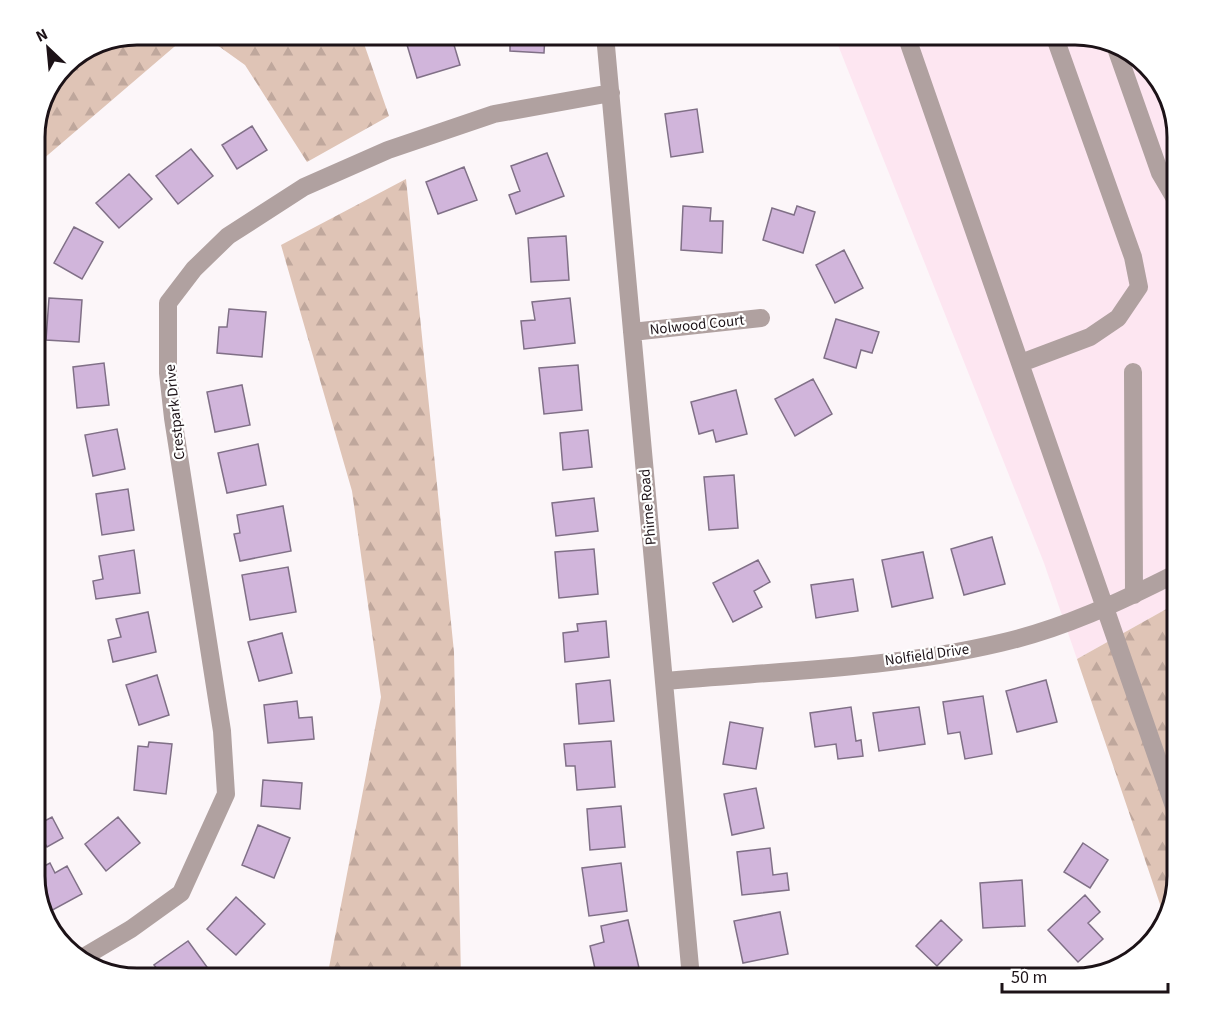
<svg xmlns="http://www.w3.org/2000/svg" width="1212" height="1013" viewBox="0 0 1212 1013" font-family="'Source Sans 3',sans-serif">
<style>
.built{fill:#fde6f1}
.forest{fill:url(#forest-firs)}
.building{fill:#d1b5db;stroke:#807087;stroke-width:1.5}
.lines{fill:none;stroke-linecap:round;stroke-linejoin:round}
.minor{stroke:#b0a1a0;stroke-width:18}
.labels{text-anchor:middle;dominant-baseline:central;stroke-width:4.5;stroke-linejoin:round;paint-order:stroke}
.street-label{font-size:15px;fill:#1c1217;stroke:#fff}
.rim{fill:none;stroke:#1c1217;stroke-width:3}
</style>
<defs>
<pattern id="forest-firs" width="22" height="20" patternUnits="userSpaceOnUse" patternTransform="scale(1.5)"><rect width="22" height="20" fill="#dfc4b6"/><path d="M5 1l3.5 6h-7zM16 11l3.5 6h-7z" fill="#bfa79c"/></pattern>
</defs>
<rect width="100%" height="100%" fill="#fcf6f9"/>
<path class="built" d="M 834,35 L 1075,35 L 1143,60 L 1170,98 L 1177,137 L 1177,603 L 1077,659 L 1044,563 Z"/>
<path class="forest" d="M 137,35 L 188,35 L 35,166 L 35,130 L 45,92 L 69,60 Z
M 203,35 L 361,35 L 389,116 L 307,162 L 245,65 Z
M 406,179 L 454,652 L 461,978 L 327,978 L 381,697 L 352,491 L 281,245 Z
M 1177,603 L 1177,876 L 1163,913 L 1077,659 Z
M 35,673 L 44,756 L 35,764 Z"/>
<path class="building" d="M 404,35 L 451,35 L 460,65 L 417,78 Z
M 510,35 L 545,35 L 544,53 L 510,51 Z
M 697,109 L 703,152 L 671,157 L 665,114 Z
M 252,126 L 267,150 L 237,169 L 222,145 Z
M 191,149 L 213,176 L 178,204 L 156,176 Z
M 547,153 L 564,196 L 516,214 L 509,195 L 520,191 L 511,166 Z
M 464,167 L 477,200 L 438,214 L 426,182 Z
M 129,174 L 152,199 L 119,228 L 96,203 Z
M 683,206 L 711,208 L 710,221 L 723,221 L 722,253 L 681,250 Z
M 797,206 L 815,212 L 803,253 L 763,240 L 772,208 L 794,215 Z
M 74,227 L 103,242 L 82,279 L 54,263 Z
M 566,236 L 569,280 L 531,282 L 528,238 Z
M 844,250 L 863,288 L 835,303 L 816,265 Z
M 49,298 L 82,300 L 79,342 L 46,340 Z
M 570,298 L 575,343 L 524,349 L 521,321 L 535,320 L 532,302 Z
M 229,309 L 266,312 L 262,357 L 217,353 L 219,327 L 227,327 Z
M 836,319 L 879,332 L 872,353 L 861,350 L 856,368 L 824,358 Z
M 104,363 L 109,405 L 77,408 L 73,367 Z
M 578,365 L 582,410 L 544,414 L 539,368 Z
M 813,379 L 832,414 L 795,436 L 775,399 Z
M 242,385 L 250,425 L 215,432 L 207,392 Z
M 736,390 L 747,434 L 716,442 L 713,430 L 699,434 L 691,402 Z
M 117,429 L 125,469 L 93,476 L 85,435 Z
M 588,430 L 592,467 L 563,470 L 560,433 Z
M 258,444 L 266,485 L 227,493 L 218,453 Z
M 734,475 L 738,528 L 709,530 L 704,477 Z
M 128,489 L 134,530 L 102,535 L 96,494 Z
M 594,498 L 598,531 L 556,536 L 552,503 Z
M 283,506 L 291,551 L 240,561 L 234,534 L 240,533 L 237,515 Z
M 992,537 L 1005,584 L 964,595 L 951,549 Z
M 594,549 L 598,594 L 559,598 L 555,552 Z
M 134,550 L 140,593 L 96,599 L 93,581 L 103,579 L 99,556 Z
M 923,552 L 933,598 L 892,607 L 882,560 Z
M 758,560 L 770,582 L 754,591 L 762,607 L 733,622 L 713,583 Z
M 288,567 L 296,612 L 250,620 L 242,575 Z
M 853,579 L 858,611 L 816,618 L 811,585 Z
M 148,612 L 156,652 L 113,662 L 108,640 L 121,637 L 116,619 Z
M 606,621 L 609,657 L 565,662 L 563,633 L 578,631 L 577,624 Z
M 282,633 L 292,673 L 259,681 L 248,642 Z
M 157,675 L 169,715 L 139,725 L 126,685 Z
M 610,680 L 614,721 L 579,724 L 576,684 Z
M 1046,680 L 1057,722 L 1017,732 L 1006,691 Z
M 983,696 L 992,754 L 965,759 L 960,732 L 948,734 L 943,702 Z
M 297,701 L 299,718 L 312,717 L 314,739 L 268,743 L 264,705 Z
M 851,707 L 856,741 L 861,740 L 863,756 L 838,759 L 836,744 L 815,747 L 810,713 Z
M 919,707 L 925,744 L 879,751 L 873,713 Z
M 730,722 L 763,728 L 756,769 L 723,764 Z
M 611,741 L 615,787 L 577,790 L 575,766 L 566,766 L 564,744 Z
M 149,742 L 172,744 L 166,794 L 134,790 L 138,746 L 148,747 Z
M 263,780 L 302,783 L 300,809 L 261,806 Z
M 756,788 L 764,828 L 732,835 L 724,794 Z
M 621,806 L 625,847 L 590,850 L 587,809 Z
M 52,817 L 63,838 L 47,847 L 35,826 Z
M 118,817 L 140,843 L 106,871 L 85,844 Z
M 258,825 L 290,838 L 274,878 L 242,865 Z
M 1083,843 L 1108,860 L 1090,888 L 1064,872 Z
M 770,848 L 773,875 L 787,873 L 789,890 L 742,895 L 737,852 Z
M 50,863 L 55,873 L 67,866 L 82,894 L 47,913 L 39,899 L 35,871 Z
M 621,863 L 627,911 L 589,916 L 582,868 Z
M 1022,880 L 1025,926 L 983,928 L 980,883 Z
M 1085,895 L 1100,912 L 1088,923 L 1103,939 L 1078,962 L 1048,930 Z
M 236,897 L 265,924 L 236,955 L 207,929 Z
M 780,912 L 788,954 L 743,963 L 734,921 Z
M 628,920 L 639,968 L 597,978 L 590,946 L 604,942 L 601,926 Z
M 941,920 L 962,940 L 937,966 L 916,946 Z
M 188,941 L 207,967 L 192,978 L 164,978 L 154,965 Z
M 781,974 L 782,978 L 754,978 Z"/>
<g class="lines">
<path class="minor" d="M 605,35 L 691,978
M 906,35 L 1177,815
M 1117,51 L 1160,173 L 1177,202
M 632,332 L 761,318
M 1021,363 L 1090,337 L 1118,318 L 1139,287 L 1133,257 L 1054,35
M 1133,372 L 1134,595
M 664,681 C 775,671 890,669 1000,643 C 1062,629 1120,602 1177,573
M 82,958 L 131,929 L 181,893 L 226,794 L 222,731 L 173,418 L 168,373 L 168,303 L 194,269 L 228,236 L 304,187 L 388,150 L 494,114 L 611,93"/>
</g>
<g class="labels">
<g class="street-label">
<text transform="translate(697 325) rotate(-6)">Nolwood Court</text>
<text transform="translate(175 412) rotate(-96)">Crestpark Drive</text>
<text transform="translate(648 507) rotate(-95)">Phirne Road</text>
<text transform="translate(927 655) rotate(-8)">Nolfield Drive</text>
</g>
</g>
<path d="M0 0H1212V1013H0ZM137 45H1075A92 92 0 0 1 1167 137V876A92 92 0 0 1 1075 968H137A92 92 0 0 1 45 876V137A92 92 0 0 1 137 45Z" fill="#fff" fill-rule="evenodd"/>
<path class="rim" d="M137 45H1075A92 92 0 0 1 1167 137V876A92 92 0 0 1 1075 968H137A92 92 0 0 1 45 876V137A92 92 0 0 1 137 45Z"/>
<g transform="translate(48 48) rotate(334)" stroke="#ffffff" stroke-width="4.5" paint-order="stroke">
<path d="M0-4.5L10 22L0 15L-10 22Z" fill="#1c1217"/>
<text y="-9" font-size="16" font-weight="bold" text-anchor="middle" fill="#1c1217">N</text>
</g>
<path d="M1002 983v9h166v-9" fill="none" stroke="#1c1217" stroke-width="3"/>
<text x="1011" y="983" font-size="18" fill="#1c1217" stroke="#ffffff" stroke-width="4.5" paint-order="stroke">50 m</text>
</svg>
